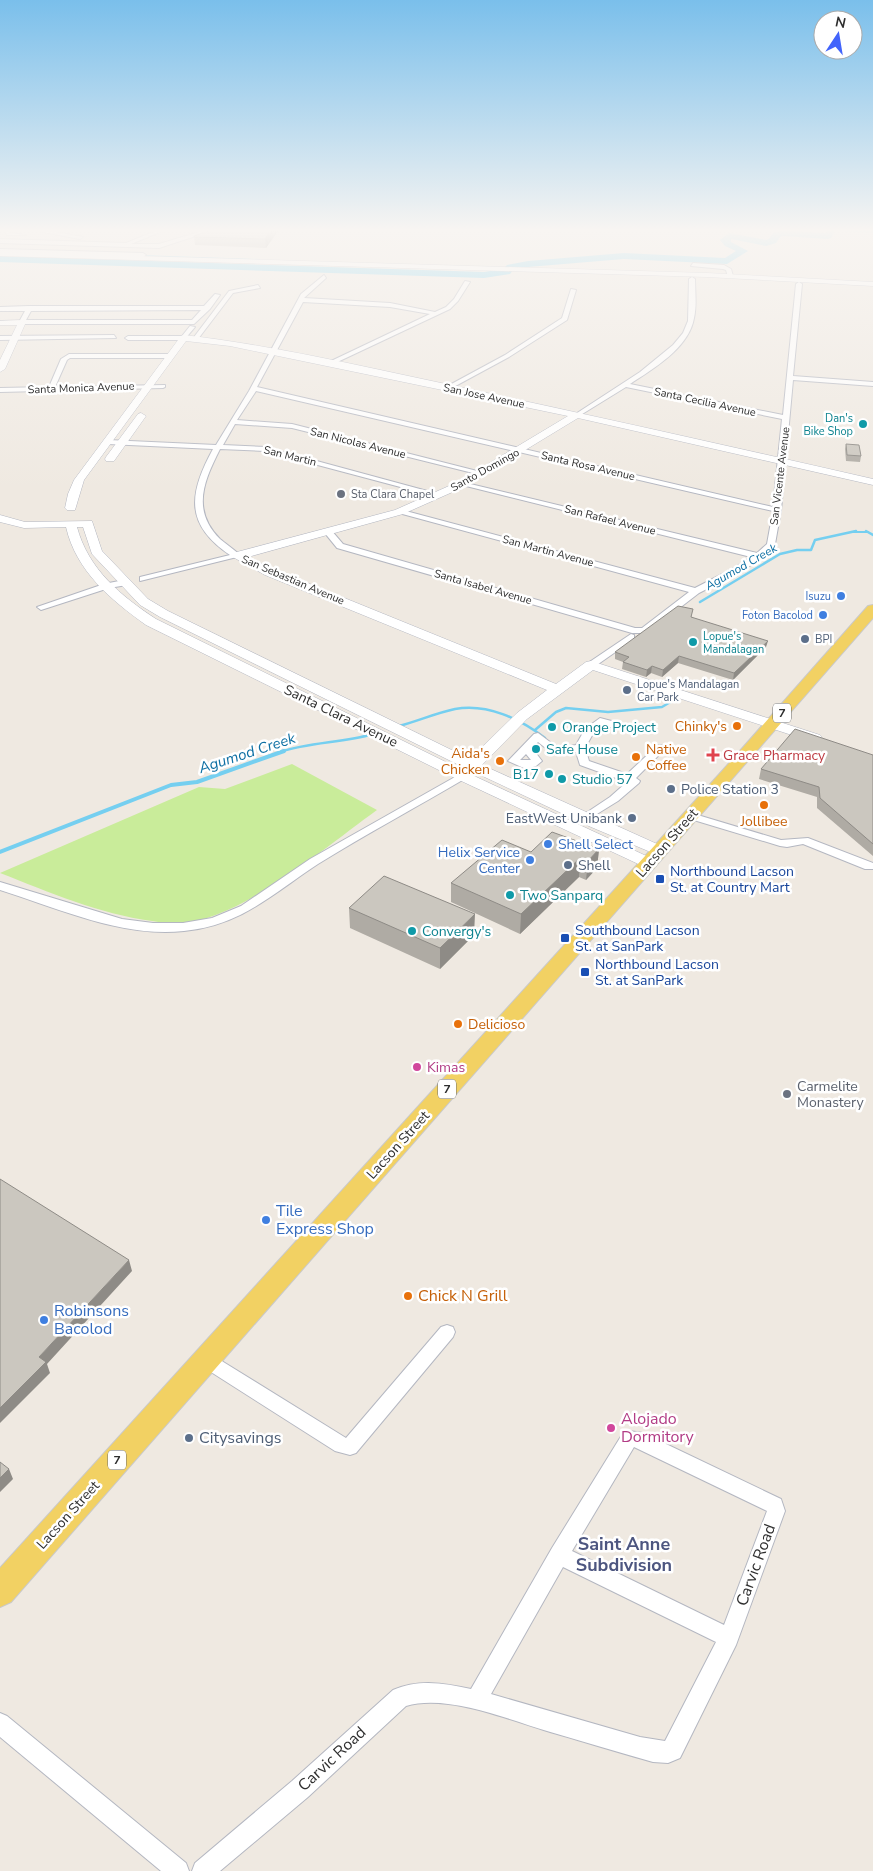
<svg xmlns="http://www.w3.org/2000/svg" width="873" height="1871" viewBox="0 0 873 1871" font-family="'Nunito Sans',sans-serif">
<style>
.pitch{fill:#c9ec9a}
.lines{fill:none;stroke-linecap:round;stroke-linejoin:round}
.stream-far2{stroke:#75cff0;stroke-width:2}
.stream-far1{stroke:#75cff0;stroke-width:2.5}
.stream{stroke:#75cff0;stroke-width:4}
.river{fill:#75cff0;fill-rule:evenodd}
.street-casing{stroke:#b4b7c1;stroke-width:2}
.secondary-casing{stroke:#b4b7c1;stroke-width:1}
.primary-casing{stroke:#c9c9c9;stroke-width:2}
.street{fill:#fff;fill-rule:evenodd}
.secondary{fill:#fff;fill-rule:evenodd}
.primary{fill:#f2d163;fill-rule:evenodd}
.wall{fill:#afaba4}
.shaded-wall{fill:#8e8b86}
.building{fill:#cbc7bf;stroke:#8e8b86}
.culture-dot{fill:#0f9aa8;stroke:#fff;stroke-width:2}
.worship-dot{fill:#6b7280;stroke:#fff;stroke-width:2}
.shop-dot{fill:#3f7fe0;stroke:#fff;stroke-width:2}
.service-dot{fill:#5c6f8a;stroke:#fff;stroke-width:2}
.food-dot{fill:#e8710a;stroke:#fff;stroke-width:2}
.health-dot{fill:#e0444e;stroke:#fff;stroke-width:2}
.transit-dot{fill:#1a4fb4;stroke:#fff;stroke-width:2}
.hotel-dot{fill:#d1479c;stroke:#fff;stroke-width:2}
.labels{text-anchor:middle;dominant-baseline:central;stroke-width:5;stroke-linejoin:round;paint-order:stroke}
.far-street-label{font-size:11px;fill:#2e2e2e;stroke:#fff}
.far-culture-label{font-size:11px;fill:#0d838f;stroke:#fff;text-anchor:end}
.far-worship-label{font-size:11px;fill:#5b616d;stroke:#fff;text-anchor:start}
.far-shop-label{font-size:11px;fill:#366cbe;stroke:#fff;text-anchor:end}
.far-service-label{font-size:11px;fill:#4e5e75;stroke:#fff;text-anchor:start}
.far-water-label{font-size:12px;font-style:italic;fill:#0d6fa3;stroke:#fff}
.shield{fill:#fff;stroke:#6d6d6d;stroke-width:1}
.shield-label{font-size:12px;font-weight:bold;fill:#2e2e2e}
.street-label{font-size:14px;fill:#2e2e2e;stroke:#fff}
.food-label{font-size:14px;fill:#c56008;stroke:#fff;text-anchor:end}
.culture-label{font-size:14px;fill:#0d838f;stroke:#fff;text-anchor:start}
.health-label{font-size:14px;fill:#be3a42;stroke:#fff;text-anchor:start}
.service-label{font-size:14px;fill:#4e5e75;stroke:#fff;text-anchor:start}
.shop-label{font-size:14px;fill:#366cbe;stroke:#fff;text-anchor:start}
.transit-label{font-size:14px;fill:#164399;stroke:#fff;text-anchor:start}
.hotel-label{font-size:14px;fill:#b23c85;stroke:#fff;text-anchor:start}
.worship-label{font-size:14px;fill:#5b616d;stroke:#fff;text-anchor:start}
.water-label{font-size:15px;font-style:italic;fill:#0d6fa3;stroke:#fff}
.near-shop-label{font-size:16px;fill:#366cbe;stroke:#fff;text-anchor:start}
.near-food-label{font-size:16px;fill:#c56008;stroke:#fff;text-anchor:start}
.near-hotel-label{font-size:16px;fill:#b23c85;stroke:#fff;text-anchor:start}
.near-service-label{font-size:16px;fill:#4e5e75;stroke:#fff;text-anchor:start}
.near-street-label{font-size:16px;fill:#2e2e2e;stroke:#fff}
.near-neighbourhood-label{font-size:18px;font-weight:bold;fill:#4d5680;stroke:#fff}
</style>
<rect width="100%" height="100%" fill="#efe9e1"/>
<path class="pitch" d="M 292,764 L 377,810 C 324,848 243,919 178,924 C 170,924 160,922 152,921 C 99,914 49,892 0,873 L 199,787 L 225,789 Z"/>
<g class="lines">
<path class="stream-far2" d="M 140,256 L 259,260
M 851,532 L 868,532"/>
<path class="stream-far1" d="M 866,531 L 873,535
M 700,602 L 780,554 L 797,550 L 811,550 L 815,540 L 856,531
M 399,726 C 418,721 436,713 455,709 C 487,703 520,719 545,738
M 535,730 L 556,712 L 566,708 L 608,712 L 662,707 L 672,701 L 668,695
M 280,752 C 310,742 343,743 373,734"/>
<path class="stream" d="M 0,852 L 171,785 L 197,782 L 284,751"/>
<path class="river" d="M 873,228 L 873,233 L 835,231 L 831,238 L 828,239 L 783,236 L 780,237 L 776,243 L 766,246 L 731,239 L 731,242 L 748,251 L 727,264 L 624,259 L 528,267 L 514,269 L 510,274 L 484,278 L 0,262 L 0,256 L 484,272 L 503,269 L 507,265 L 528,261 L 624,253 L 725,258 L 736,251 L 725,246 L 720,240 L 729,233 L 766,240 L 769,239 L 773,233 L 782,230 L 825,233 L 828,228 Z"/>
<g class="street-casing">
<path id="street" d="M 2,228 L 7,228 L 10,233 L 26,235 L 7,235 Z
M 21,228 L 34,228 L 83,237 L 80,239 Z
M 163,228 L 170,228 L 131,244 L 159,244 L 212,228 L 220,228 L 159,248 L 0,243 L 0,239 L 126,243 Z
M 0,249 L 143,253 L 146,255 L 143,257 L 0,253 Z
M 693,263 L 724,265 L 731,269 L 733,276 L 728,277 L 726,270 L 723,269 L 691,266 Z
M 324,275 L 326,278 L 304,298 L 390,303 L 435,312 L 446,307 L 454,299 L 465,281 L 470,282 L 458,301 L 450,309 L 331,365 L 329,364 L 329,362 L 430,314 L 390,307 L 303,302 L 257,387 L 773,507 L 782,419 L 626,387 L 579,416 L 574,415 L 640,372 L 673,345 L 683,333 L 688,321 L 689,279 L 692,277 L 695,279 C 695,292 697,305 694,318 C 689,348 653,369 630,384 L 783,415 L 796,284 L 799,282 L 802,284 L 793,376 L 873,382 L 873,386 L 793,380 L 781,510 L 775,544 L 762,558 L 740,572 L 699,593 L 647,633 L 632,633 L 337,548 L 324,532 L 331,530 L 343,544 L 635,628 L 642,628 L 689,592 L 395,512 L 402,510 L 695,588 L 734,568 L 751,557 L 458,484 L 462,482 L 757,553 L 767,544 L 773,511 L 256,391 L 237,420 L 292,424 L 485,473 L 481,475 L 292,428 L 235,424 L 223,445 L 265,447 L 442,495 L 438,497 L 265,451 L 220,449 C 204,481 191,510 220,539 C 227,545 235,550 241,556 L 140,581 L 140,577 L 230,555 C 184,524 189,493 213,449 L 108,444 L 104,442 L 108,440 L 216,445 L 249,391 L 301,294 Z
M 258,285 L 260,288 L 233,293 L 198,339 L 194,339 L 194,337 L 229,291 Z
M 571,289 L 576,290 L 567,320 L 509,357 L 448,390 L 444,390 L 444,388 L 505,355 L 562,318 Z
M 215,294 L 220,295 L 210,309 L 194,324 L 22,324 L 19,322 L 25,311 L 0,311 L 0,307 L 29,306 L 204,306 ZM 201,310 L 192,320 L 26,320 L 31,311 Z
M 190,326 L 195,327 L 184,340 L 128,340 L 125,338 L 128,336 L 182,336 Z
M 114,335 L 116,338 L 0,340 L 0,336 Z
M 69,354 L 171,354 L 174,356 L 171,358 L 70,358 L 67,360 L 55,387 L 165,385 L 165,387 L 163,388 L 0,392 L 0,388 L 49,387 L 61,359 Z
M 124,580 L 128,583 L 127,585 L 109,588 L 41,610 L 37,607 L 104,584 Z
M 631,634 L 634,635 L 634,639 L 594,667 L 588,667 L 588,663 Z
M 600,718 L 623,724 L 624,726 L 619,729 L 602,725 L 594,732 L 585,748 L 589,761 L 627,774 L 657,746 L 661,745 L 666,748 L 636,778 L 640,781 L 639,783 L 618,801 L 584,822 L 578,819 L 580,817 L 610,797 L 627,782 L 580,765 L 576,752 L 552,753 L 538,742 L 532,748 L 542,761 L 536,766 L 526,769 L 508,761 L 534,734 L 538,733 L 558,748 L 576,745 L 585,729 ZM 526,754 L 531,760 L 520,760 Z
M 462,773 L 467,776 L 466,778 C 417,807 366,834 318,864 C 272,894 242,925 184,931 C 122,938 58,908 0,890 L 0,882 L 122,919 L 153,923 L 183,923 L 212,918 L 241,906 L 310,859 Z
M 691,813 L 781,840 L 808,838 L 873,863 L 873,869 L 865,869 L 803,844 L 787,847 L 780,846 L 687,818 L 685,816 Z
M 447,1325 L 453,1327 L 455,1332 L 453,1337 L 356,1453 L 350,1455 L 335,1451 L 200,1365 L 197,1360 L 200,1355 L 206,1352 L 212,1355 L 346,1438 L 441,1327 Z
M 629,1431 L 643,1433 L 781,1499 L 785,1511 L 736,1645 L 680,1758 L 668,1763 L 653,1762 C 617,1752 582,1741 547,1731 C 507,1719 447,1694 406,1706 L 308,1797 L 220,1871 L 192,1871 L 195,1863 L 292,1781 L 393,1690 C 419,1679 444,1683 471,1689 L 552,1548 L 623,1433 ZM 634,1447 L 767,1511 L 724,1625 L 572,1551 ZM 563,1567 L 716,1642 L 665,1741 L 640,1737 L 491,1694 Z
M 0,1713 L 7,1716 L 186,1863 L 189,1871 L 161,1871 L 0,1737 Z"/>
</g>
<g class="secondary-casing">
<path id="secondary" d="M 0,252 L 707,273 L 873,282 L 873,286 L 707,277 L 0,256 Z
M 22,320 L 26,322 L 5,369 L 0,372 L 0,360 L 17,325 L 0,325 L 0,321 Z
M 184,335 C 270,345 356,365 441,383 C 585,414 729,446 873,479 L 873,485 L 578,418 L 466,486 L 403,514 L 248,557 L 273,569 L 556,684 L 586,662 L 591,661 L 820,735 L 822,738 L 820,741 L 810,741 L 593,670 L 527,719 L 482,765 L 666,848 L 668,851 L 666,854 L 660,856 L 591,827 L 474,772 L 472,775 L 655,860 L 657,864 L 655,868 L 649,869 L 457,779 L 146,625 C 111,600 76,571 66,527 L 24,528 L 0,522 L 0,515 L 25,522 L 92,521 L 102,551 L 148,599 L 168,611 L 470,759 L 517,713 L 547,690 L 265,575 L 231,556 L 233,553 L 395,510 L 458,482 L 568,416 L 230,346 L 186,341 L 84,480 L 75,510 L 67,510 L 65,508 L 68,494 L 74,480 L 181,336 ZM 77,527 L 83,527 L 92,554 L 140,605 L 160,617 L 463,767 L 460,769 L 156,619 C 121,596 88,569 77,527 Z
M 141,413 L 146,416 L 114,461 L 106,461 L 105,459 L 106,457 L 138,414 Z"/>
</g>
<g class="primary-casing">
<path id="primary" d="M 873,605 L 873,618 L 11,1602 L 0,1607 L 0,1568 L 723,770 L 868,606 Z"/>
</g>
<use href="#street" class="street"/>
<use href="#secondary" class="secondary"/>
<use href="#primary" class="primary"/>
</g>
<path class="wall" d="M 217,228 L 280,228 L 266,248 L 195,245 L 194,236 Z
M 846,444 L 861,456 L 860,462 L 846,461 L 845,449 Z
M 692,618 L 766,647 L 733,680 L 678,663 L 662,677 L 651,673 L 646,677 L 622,669 L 623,662 L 615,659 L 615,652 Z
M 873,755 L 873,856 L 817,808 L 817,797 L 759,779 L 761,769 Z
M 599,849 L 597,868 L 586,880 L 579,877 L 520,934 L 451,902 L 451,883 Z
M 349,908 L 474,935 L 440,969 L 350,928 Z"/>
<path class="shaded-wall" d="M 273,228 L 280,228 L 266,248 L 265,239 Z
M 768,641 L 766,647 L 733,680 L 734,673 Z
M 679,656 L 678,663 L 662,677 L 663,670 Z
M 652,666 L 651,673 L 646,677 L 647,670 Z
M 599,849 L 597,868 L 586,880 L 588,861 Z
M 580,858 L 579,877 L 520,934 L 521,914 Z
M 475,914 L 474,935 L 440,969 L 440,948 Z
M 129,1260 L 132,1271 L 47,1364 L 50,1373 L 0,1423 L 0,1408 L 39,1357 Z
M 9,1469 L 13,1479 L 0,1492 L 0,1478 Z"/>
<path class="building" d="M 217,228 L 273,228 L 265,239 L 194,237 L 194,236 Z
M 846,444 L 859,445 L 861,456 L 847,455 Z
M 678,606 L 693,609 L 691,617 L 768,641 L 734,673 L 679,656 L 663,670 L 652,666 L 647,670 L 623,662 L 629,657 L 615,652 Z
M 795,729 L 873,755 L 873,844 L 820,798 L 819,787 L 761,769 Z
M 552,832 L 599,849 L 588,861 L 580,858 L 521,914 L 451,883 L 502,840 L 531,852 Z
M 384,876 L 475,914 L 440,948 L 349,908 Z
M 0,1179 L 129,1260 L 39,1357 L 46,1362 L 0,1408 Z
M 0,1462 L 9,1469 L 0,1478 Z"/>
<linearGradient id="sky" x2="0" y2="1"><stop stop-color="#7abfeb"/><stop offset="0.47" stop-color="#f8f5f2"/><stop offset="1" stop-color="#f8f5f2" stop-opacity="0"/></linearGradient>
<rect width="873" height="490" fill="url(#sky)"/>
<g class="culture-dot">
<circle cx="863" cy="424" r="5"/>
<circle cx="693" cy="642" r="5"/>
<circle cx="552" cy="727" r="5"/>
<circle cx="536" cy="749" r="5"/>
<circle cx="549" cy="774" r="5"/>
<circle cx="562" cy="779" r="5"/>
<circle cx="510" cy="895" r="5"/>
<circle cx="412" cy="931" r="5"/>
</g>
<g class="worship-dot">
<circle cx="341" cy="494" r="5"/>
<circle cx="787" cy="1094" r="5"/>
</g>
<g class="shop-dot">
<circle cx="841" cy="596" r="5"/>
<circle cx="823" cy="615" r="5"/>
<circle cx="548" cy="844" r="5"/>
<circle cx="530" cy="860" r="5"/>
<circle cx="266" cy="1220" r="5"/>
<circle cx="44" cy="1320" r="5"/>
</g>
<g class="service-dot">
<circle cx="805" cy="639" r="5"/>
<circle cx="627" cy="690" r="5"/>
<circle cx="671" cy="789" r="5"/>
<circle cx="632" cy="818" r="5"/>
<circle cx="568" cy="865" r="5"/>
<circle cx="189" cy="1438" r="5"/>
</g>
<g class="food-dot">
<circle cx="737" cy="726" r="5"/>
<circle cx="636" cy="757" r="5"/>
<circle cx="500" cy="761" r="5"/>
<circle cx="764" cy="805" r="5"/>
<circle cx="458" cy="1024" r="5"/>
<circle cx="408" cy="1296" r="5"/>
</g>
<path class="health-dot" d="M710.5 747.5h5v5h5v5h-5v5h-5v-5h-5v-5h5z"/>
<g class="transit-dot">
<rect x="655" y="874" width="10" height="10" rx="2.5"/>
<rect x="560" y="933" width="10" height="10" rx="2.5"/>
<rect x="580" y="967" width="10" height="10" rx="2.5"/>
</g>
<g class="hotel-dot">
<circle cx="417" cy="1067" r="5"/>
<circle cx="611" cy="1428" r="5"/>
</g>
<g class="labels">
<g class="far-street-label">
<text transform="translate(81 388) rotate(-2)">Santa Monica Avenue</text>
<text transform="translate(484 396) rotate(12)">San Jose Avenue</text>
<text transform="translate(705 402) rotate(12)">Santa Cecilia Avenue</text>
<text transform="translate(358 443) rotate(14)">San Nicolas Avenue</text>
<text transform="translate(290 456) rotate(14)">San Martin</text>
<text transform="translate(588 466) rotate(13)">Santa Rosa Avenue</text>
<text transform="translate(485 470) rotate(-29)">Santo Domingo</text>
<text transform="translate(780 476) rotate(-83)">San Vicente Avenue</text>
<text transform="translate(610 520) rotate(14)">San Rafael Avenue</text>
<text transform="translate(548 551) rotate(15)">San Martin Avenue</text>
<text transform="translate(293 580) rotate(23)">San Sebastian Avenue</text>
<text transform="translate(483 587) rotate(16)">Santa Isabel Avenue</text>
</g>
<g class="far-culture-label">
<text x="853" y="418">Dan's<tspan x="853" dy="13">Bike Shop</tspan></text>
<text x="703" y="636" text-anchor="start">Lopue's<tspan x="703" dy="13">Mandalagan</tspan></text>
</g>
<g class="far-worship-label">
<text x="351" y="494">Sta Clara Chapel</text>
</g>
<g class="far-shop-label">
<text x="831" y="596">Isuzu</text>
<text x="813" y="615">Foton Bacolod</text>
</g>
<g class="far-service-label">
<text x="815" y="639">BPI</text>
<text x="637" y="684">Lopue's Mandalagan<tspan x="637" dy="13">Car Park</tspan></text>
</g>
<g class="far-water-label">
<text transform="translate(741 567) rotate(-30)">Agumod Creek</text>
</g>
<g class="shield">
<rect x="773" y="703.5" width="18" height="19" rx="4"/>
<rect x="438" y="1079.5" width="18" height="19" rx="4"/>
<rect x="108" y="1450.5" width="18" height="19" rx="4"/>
</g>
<g class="shield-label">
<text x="782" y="713">7</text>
<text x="447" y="1089">7</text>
<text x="117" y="1460">7</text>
</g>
<g class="street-label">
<text transform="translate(341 716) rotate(26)">Santa Clara Avenue</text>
<text transform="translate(667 843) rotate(-49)">Lacson Street</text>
<text transform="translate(398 1145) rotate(-48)">Lacson Street</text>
<text transform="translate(68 1515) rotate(-48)">Lacson Street</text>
</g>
<g class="food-label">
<text x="727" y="726">Chinky's</text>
<text x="646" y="749" text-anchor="start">Native<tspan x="646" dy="16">Coffee</tspan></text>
<text x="490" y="753">Aida's<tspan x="490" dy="16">Chicken</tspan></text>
<text x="764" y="821" text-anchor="middle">Jollibee</text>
<text x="468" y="1024" text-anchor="start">Delicioso</text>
</g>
<g class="culture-label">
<text x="562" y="727">Orange Project</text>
<text x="546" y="749">Safe House</text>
<text x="539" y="774" text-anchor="end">B17</text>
<text x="572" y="779">Studio 57</text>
<text x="520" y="895">Two Sanparq</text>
<text x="422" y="931">Convergy's</text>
</g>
<g class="health-label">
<text x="723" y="755">Grace Pharmacy</text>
</g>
<g class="service-label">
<text x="681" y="789">Police Station 3</text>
<text x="622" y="818" text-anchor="end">EastWest Unibank</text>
<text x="578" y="865">Shell</text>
</g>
<g class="shop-label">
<text x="558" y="844">Shell Select</text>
<text x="520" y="852" text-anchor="end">Helix Service<tspan x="520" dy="16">Center</tspan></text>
</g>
<g class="transit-label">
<text x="670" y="871">Northbound Lacson<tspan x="670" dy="16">St. at Country Mart</tspan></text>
<text x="575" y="930">Southbound Lacson<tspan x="575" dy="16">St. at SanPark</tspan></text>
<text x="595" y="964">Northbound Lacson<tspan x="595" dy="16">St. at SanPark</tspan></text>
</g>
<g class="hotel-label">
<text x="427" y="1067">Kimas</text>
</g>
<g class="worship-label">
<text x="797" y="1086">Carmelite<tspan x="797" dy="16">Monastery</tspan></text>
</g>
<g class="water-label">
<text transform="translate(247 753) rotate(-18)">Agumod Creek</text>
</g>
<g class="near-shop-label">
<text x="276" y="1211">Tile<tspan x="276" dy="18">Express Shop</tspan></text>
<text x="54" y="1311">Robinsons<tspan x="54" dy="18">Bacolod</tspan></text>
</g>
<g class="near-food-label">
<text x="418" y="1296">Chick N Grill</text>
</g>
<g class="near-hotel-label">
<text x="621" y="1419">Alojado<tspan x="621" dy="18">Dormitory</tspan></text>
</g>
<g class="near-service-label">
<text x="199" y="1438">Citysavings</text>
</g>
<g class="near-street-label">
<text transform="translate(756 1565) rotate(-70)">Carvic Road</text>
<text transform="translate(332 1759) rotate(-43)">Carvic Road</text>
</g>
<g class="near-neighbourhood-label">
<text x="624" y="1544">Saint Anne<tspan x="624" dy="21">Subdivision</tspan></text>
</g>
</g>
<g transform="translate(838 35) rotate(12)"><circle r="24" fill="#ffffff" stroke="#ababab"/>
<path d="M0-4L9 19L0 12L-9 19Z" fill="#4264fb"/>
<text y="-8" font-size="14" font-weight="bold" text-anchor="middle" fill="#2e2e2e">N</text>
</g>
</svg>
